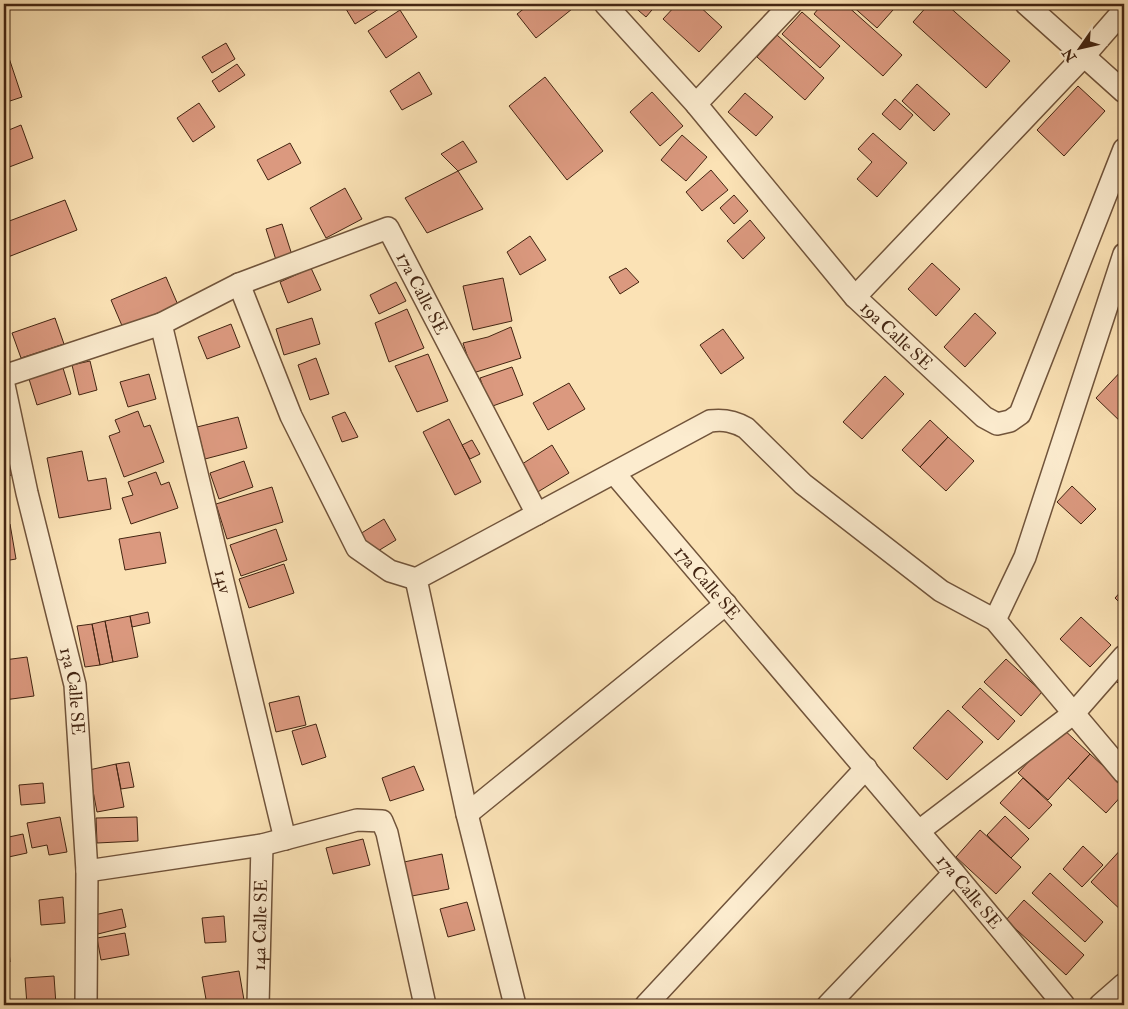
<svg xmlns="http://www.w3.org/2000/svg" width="1128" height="1009" viewBox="0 0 1128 1009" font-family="'IM FELL Double Pica',serif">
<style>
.building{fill:#db997f;stroke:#432512}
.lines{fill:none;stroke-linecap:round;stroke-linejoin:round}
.street-casing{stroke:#71543b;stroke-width:24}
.street{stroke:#fceccf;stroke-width:21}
.labels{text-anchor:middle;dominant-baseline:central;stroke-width:5;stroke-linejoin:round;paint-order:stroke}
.street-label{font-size:18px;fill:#432512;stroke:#fceccf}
</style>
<rect width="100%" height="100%" fill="#fbe2b5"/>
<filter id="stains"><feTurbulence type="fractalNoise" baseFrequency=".004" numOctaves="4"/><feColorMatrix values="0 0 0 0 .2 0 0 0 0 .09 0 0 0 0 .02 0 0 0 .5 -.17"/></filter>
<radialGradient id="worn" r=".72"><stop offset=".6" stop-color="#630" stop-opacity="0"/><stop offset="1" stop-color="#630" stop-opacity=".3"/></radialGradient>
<path class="building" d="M 343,4 L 387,4 L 355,24 Z
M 530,4 L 568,4 L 572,9 L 536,38 L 517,14 Z
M 631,4 L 657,4 L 646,17 Z
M 677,4 L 697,4 L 722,27 L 699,52 L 663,19 Z
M 822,4 L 845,4 L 902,55 L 883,76 L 814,14 Z
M 850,4 L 886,4 L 893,10 L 877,28 Z
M 929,4 L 946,4 L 1010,61 L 986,88 L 913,22 Z
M 400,10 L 417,37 L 386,58 L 368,31 Z
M 802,12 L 840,46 L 820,68 L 782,34 Z
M 777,35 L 824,78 L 805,100 L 757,57 Z
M 226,43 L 235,59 L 212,73 L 202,57 Z
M 7,52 L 22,97 L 4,103 L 4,53 Z
M 237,64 L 245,75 L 219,92 L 212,81 Z
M 419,72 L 432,94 L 402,110 L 390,91 Z
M 545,77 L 603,151 L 567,180 L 509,106 Z
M 917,84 L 950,114 L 934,131 L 902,101 Z
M 1078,86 L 1105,111 L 1064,156 L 1037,130 Z
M 652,92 L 683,126 L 660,146 L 630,112 Z
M 745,93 L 773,117 L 756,136 L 728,112 Z
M 895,99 L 913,115 L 900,130 L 882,114 Z
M 199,103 L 215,127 L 193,142 L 177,118 Z
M 21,125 L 33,158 L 4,169 L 4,132 Z
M 873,133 L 907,163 L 877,197 L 857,179 L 872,162 L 858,149 Z
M 682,135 L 707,157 L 686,181 L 661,160 Z
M 463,141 L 477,162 L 458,171 L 441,154 Z
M 290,143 L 301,163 L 268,180 L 257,160 Z
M 711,170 L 728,190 L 702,211 L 686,192 Z
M 458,171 L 483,209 L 427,233 L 405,198 Z
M 345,188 L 362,219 L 326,238 L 310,208 Z
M 734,195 L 748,211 L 734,224 L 720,208 Z
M 65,200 L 77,230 L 8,257 L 4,247 L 4,223 Z
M 750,220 L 765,238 L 743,259 L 727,241 Z
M 282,224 L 292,255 L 276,260 L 266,229 Z
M 530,236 L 546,260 L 520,275 L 507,252 Z
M 932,263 L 960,289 L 936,316 L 908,289 Z
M 311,268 L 321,290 L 288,303 L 280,282 Z
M 626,268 L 639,282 L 620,294 L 609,277 Z
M 166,277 L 178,305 L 123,328 L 111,300 Z
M 503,278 L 512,321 L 473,330 L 463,286 Z
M 396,282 L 406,301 L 379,314 L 370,295 Z
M 407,309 L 424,348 L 389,362 L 375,323 Z
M 975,313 L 996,333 L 965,367 L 944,347 Z
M 55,318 L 64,344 L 21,358 L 12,333 Z
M 312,318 L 320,344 L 284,355 L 276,329 Z
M 231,324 L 240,347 L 207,359 L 198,337 Z
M 511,327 L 521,358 L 473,373 L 463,343 L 488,337 Z
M 723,329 L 744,358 L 721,374 L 700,345 Z
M 428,354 L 448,401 L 417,412 L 395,366 Z
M 316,358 L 329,394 L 310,400 L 298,365 Z
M 90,361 L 97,390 L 79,395 L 72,365 Z
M 512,367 L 523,395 L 490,407 L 480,378 Z
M 63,368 L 71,394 L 37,405 L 29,379 Z
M 1124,368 L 1124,425 L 1096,398 Z
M 149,374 L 156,399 L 128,407 L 120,382 Z
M 885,376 L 904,394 L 862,439 L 843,422 Z
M 569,383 L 585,409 L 548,430 L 533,403 Z
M 138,411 L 144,427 L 150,425 L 164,462 L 124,477 L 109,436 L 120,432 L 115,420 Z
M 345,412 L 358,437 L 342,442 L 332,417 Z
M 238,417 L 247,448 L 205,459 L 197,427 Z
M 449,419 L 481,482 L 455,495 L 423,432 Z
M 930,420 L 948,437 L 920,467 L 902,450 Z
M 948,437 L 974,461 L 946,491 L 920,467 Z
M 4,439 L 6,439 L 12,475 L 4,476 Z
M 472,440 L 480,454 L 470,459 L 462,445 Z
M 552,445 L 569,473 L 536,493 L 519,466 Z
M 82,451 L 88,481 L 106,478 L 111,509 L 59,518 L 47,458 Z
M 244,461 L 253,487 L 219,499 L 210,473 Z
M 156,472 L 161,485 L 169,482 L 178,508 L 131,524 L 122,498 L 133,495 L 128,482 Z
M 1072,486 L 1096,509 L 1081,524 L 1057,502 Z
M 272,487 L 283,522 L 227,539 L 216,504 Z
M 384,519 L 396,540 L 373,554 L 360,534 Z
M 10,524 L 16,559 L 4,561 L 4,526 Z
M 276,529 L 287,560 L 241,576 L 230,545 Z
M 160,532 L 166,563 L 125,570 L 119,539 Z
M 284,564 L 294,593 L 249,608 L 239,579 Z
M 1124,588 L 1124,607 L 1115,598 Z
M 148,612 L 150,623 L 132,627 L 130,616 Z
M 130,616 L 138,657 L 113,662 L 105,621 Z
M 1081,617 L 1111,645 L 1090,667 L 1060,639 Z
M 105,621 L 113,662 L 100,665 L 92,624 Z
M 92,624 L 100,665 L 85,667 L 77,626 Z
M 27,657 L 34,696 L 4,700 L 4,660 Z
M 1006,659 L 1042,692 L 1021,716 L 984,682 Z
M 1124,664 L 1124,689 L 1112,677 Z
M 980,688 L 1015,721 L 998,740 L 962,707 Z
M 299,696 L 306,725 L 276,732 L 269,703 Z
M 948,710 L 983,742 L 947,780 L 913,748 Z
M 316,724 L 326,757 L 302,765 L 292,731 Z
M 1061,727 L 1090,754 L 1048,800 L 1018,773 Z
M 1090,754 L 1124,785 L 1124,793 L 1106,813 L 1068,778 Z
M 129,762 L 134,787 L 121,789 L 116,764 Z
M 116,764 L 124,807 L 97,812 L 89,770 Z
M 414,766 L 424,790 L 390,801 L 382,778 Z
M 1023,778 L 1052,805 L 1029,829 L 1000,803 Z
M 43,783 L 45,803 L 21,805 L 19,785 Z
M 1005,816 L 1029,839 L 1011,858 L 987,835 Z
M 60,817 L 67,852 L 49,855 L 47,845 L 32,848 L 27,823 Z
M 137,817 L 138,841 L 97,843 L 96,818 Z
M 980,830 L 1021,867 L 996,894 L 956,857 Z
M 23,834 L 27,853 L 4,858 L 4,838 Z
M 363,839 L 370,865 L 333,874 L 326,848 Z
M 1083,846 L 1103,865 L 1082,887 L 1063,869 Z
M 1124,846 L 1124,913 L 1091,882 Z
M 442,854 L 449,889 L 412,896 L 404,862 Z
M 1050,873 L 1103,922 L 1085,942 L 1032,893 Z
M 63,897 L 65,923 L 41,925 L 39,900 Z
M 1024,900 L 1084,955 L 1066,975 L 1006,920 Z
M 467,902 L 475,930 L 448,937 L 440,909 Z
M 122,909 L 126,927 L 98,934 L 94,915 Z
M 224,916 L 226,942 L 205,943 L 202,918 Z
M 125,933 L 129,955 L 101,960 L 97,938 Z
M 8,940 L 10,962 L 4,963 L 4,941 Z
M 239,971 L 244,1000 L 207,1005 L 202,977 Z
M 54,976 L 56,1005 L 27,1005 L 25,978 Z"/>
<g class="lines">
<g class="street-casing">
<g id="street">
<path id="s1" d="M 605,4 L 696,104 L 855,297 L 984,417 L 997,424 L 1010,421 L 1020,414 L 1124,149"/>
<path d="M 1026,4 L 1124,92"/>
<path d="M 696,104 L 791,4"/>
<path d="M 239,284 L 291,416 L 357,548 L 390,571 L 416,579"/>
<path d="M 855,297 L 1083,57 L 1124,10"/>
<path id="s2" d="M 161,324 L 285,839"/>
<path id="s3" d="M 4,376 L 161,324 L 239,284 L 388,228 L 537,514 L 710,421 C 724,419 734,421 746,428 L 803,484 L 941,591 L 995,620 L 1124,773"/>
<path id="s4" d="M 4,385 L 27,493 L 75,685 L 87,871 L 86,1005"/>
<path id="s5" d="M 614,473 L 954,873 L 1064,1005"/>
<path d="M 995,620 L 1025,557 L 1124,254"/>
<path d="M 467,814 L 726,604"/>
<path d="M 919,831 L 1074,713 L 1124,656"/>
<path d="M 87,871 L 262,845 L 357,820 L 382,821 L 387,833 L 425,1005"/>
<path id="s6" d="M 258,1005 L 262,845"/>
<path d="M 515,1005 L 467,814 L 416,579 L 537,514"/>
<path d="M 646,1005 L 866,768"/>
<path d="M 828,1005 L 954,873"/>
<path d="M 1100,1005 L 1124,984"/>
</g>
</g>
<use href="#street" class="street"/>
</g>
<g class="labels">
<g class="street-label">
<text stroke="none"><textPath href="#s3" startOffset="486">17a Calle SE</textPath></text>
<text stroke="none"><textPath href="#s1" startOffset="442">19a Calle SE</textPath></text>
<text stroke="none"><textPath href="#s2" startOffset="265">14v</textPath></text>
<text stroke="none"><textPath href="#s5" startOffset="144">17a Calle SE</textPath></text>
<text stroke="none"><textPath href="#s4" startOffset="314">13a Calle SE</textPath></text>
<text stroke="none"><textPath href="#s5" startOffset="549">17a Calle SE</textPath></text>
<text stroke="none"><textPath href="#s6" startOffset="80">14a Calle SE</textPath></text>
</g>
</g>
<rect width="1128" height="1009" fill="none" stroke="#fbe2b5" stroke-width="20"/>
<rect x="5" y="5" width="1118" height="999" fill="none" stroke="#432512" stroke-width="2.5"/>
<rect x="10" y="10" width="1108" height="989" fill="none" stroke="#432512"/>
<g transform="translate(1080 48) rotate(236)" stroke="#fceccf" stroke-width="4" paint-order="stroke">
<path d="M0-4L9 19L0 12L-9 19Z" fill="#432512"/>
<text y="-8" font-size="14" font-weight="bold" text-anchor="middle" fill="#432512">N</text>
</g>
<rect width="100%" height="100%" filter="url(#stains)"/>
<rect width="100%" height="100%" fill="url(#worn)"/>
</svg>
